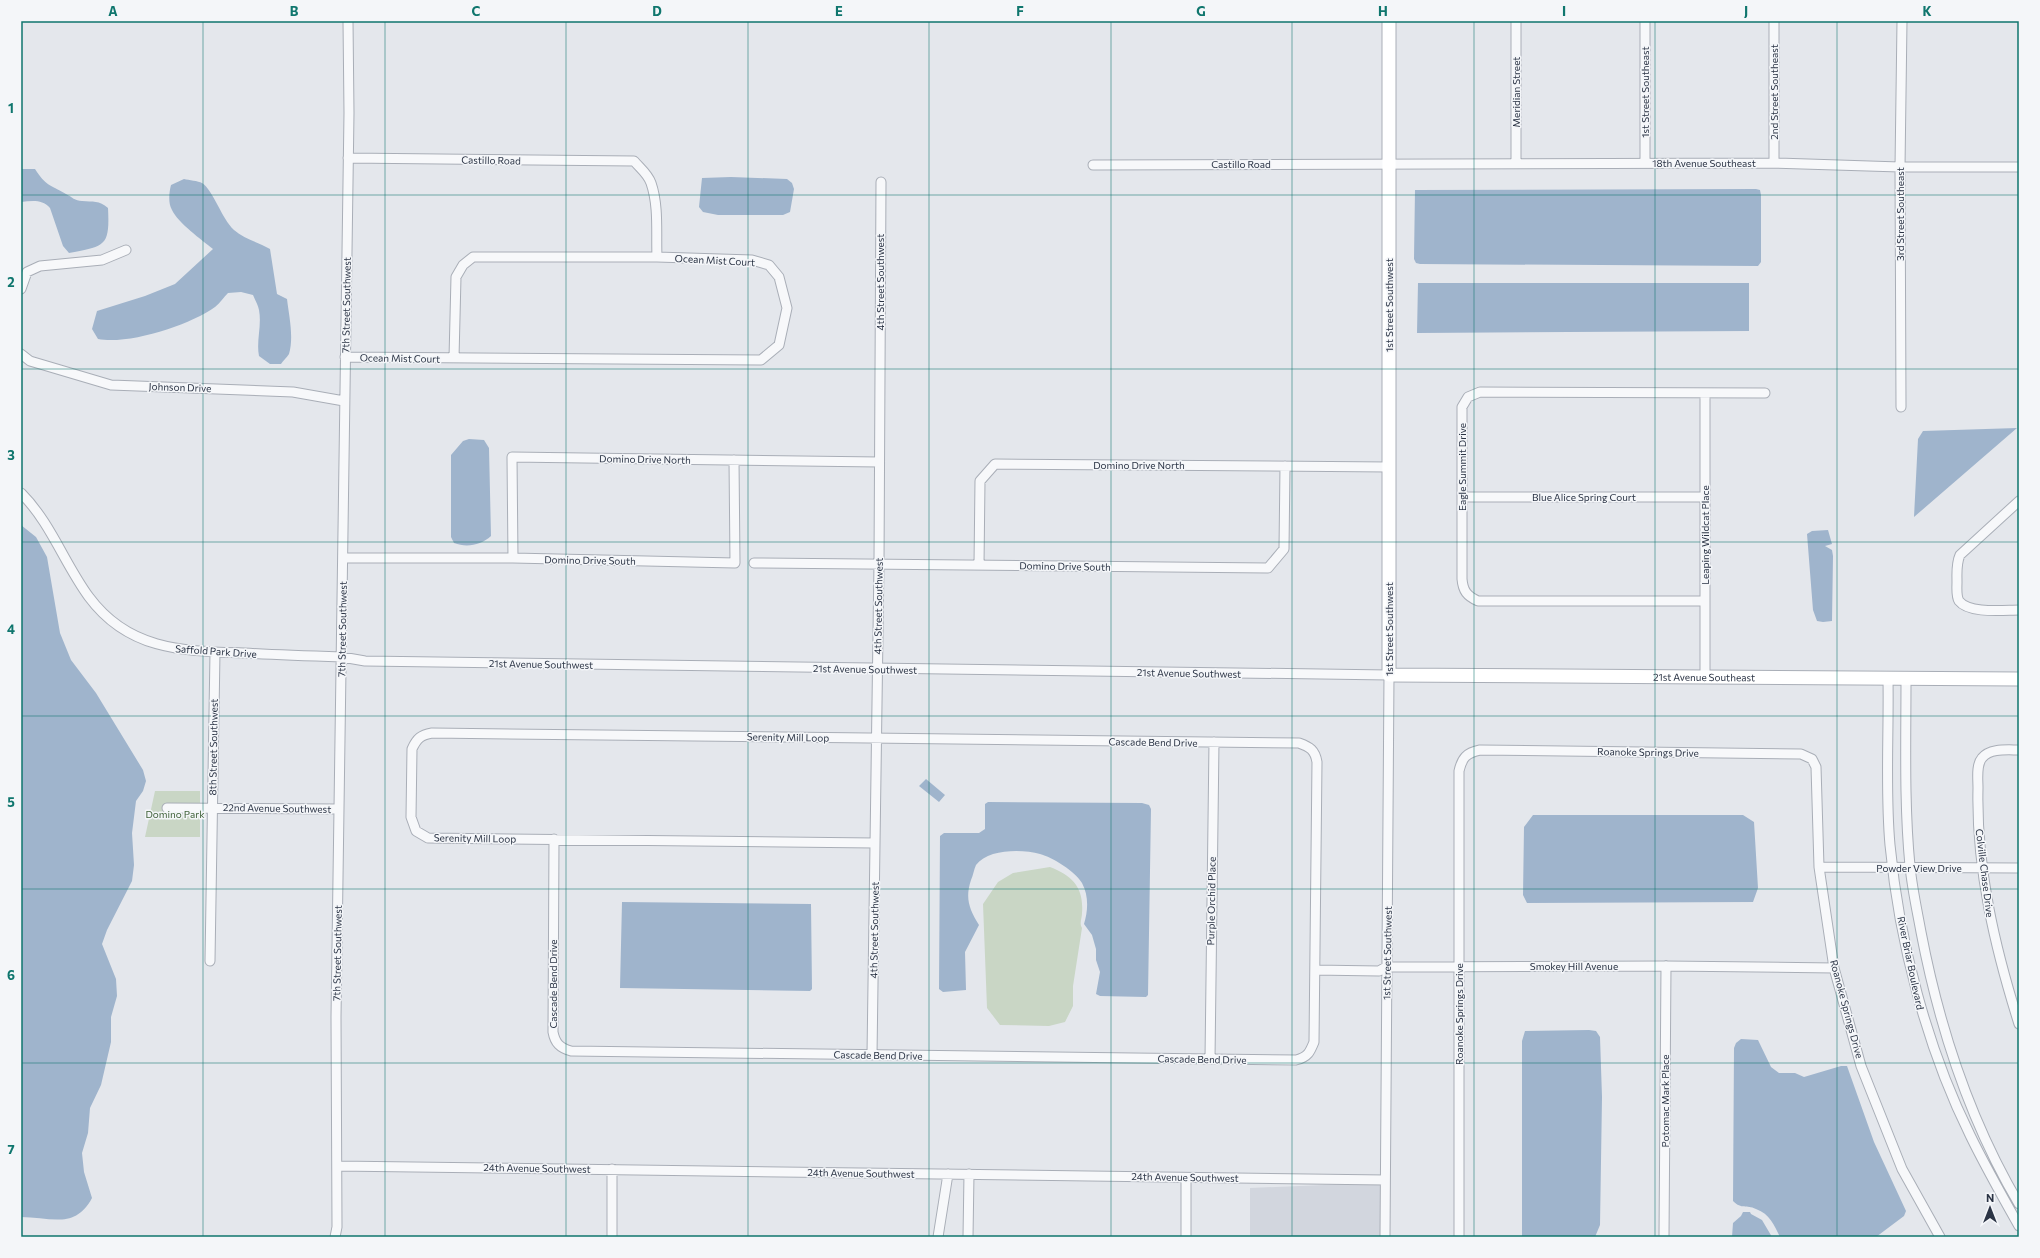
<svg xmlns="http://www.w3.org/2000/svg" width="2040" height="1258" viewBox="0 0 2040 1258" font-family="Commissioner,sans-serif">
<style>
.built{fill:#d2d6de}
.green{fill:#c9d6c5}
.water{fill:#9fb4cc}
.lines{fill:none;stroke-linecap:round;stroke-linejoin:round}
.street-casing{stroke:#a9aeb7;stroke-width:11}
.secondary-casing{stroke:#a9aeb7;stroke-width:15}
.street{stroke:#f7f8fa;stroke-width:9}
.secondary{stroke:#fff;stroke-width:13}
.grid{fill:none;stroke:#0f766e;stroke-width:1;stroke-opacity:0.55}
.labels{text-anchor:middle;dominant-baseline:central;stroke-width:3;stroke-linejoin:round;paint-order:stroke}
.street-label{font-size:10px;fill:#2b3445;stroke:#f4f6f9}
.park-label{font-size:10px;fill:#3f6138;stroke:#f4f6f9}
.neatline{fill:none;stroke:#0f766e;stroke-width:1.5}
.grid-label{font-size:13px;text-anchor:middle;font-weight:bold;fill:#0f766e}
</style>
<rect width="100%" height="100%" fill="#e4e7ec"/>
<path class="built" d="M 1347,1184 L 1380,1185 L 1380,1237 L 1250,1237 L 1250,1188 Z"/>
<path class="green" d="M 155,791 L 200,791 L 200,837 L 145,837 Z
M 1050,867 C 1073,876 1084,888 1082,913 C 1082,919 1079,923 1082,928 L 1073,986 L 1073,1006 L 1065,1022 L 1049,1026 L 1000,1025 L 987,1008 L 983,904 L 998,882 L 1013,873 Z"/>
<path class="water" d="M 21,169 L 35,169 C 46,186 49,184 66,194 C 72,197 75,201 82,201 C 93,202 99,200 108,208 C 110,247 105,246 69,253 L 63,246 L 50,208 C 42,199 32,201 21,202 Z
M 731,177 L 787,179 L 792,183 L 794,189 L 790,212 L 783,215 L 718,215 L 703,212 L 699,207 L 702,178 Z
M 184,179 C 189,180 198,181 202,183 C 213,190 222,219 234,230 C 244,239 258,242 270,249 L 277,294 L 287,299 C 289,316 294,337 289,354 C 287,357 283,361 281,364 L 270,364 L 259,356 C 256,341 262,326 259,310 C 258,305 255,300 253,295 L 241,292 L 228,293 C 224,297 220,303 215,307 C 190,325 129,345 98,339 L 92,329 L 97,311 L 145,296 L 175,284 L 213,249 C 202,240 178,223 172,210 C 168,203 169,193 171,185 Z
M 1756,189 L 1760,190 L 1761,195 L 1761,262 L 1758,266 L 1420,264 L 1416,263 L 1414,259 L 1415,190 Z
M 1418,283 L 1749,283 L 1749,331 L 1417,333 Z
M 2017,428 L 1914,517 L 1918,439 L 1923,431 Z
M 469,439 L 484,440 L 489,448 L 491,536 C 481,545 467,548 454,543 L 451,537 L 451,455 L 463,441 Z
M 21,525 L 36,537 L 47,557 L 60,633 L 71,660 L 96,693 L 143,770 L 146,781 L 143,791 L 136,801 L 132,833 L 134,865 L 132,881 L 107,930 L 102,944 L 116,979 L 117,996 L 111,1017 L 111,1042 L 101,1085 L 90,1108 L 88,1133 L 82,1153 L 84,1172 L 92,1198 C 75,1230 50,1217 21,1217 Z
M 1828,530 L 1832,544 L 1825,546 L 1832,550 L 1833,556 L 1832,621 L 1823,622 L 1817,621 L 1813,610 L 1807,534 L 1812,531 Z
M 926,779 L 945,795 L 939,802 L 919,786 Z
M 988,802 L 1142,803 L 1149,805 L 1151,809 L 1148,995 L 1146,997 L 1100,996 L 1096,994 L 1100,972 L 1096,960 L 1096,949 L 1092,935 L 1084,924 C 1088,911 1089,896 1082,883 C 1076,872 1052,857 1040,854 C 1022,849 988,849 976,865 C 974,869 973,876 971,880 C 965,898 969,909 979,925 L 965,952 L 966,990 L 943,992 L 939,989 L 940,836 L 944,833 L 979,833 L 985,829 L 985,804 Z
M 1533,815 L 1743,815 L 1754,822 L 1758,888 L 1753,902 L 1527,903 L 1523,895 L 1524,827 Z
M 622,902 L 811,904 L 812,989 L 810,991 L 620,988 Z
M 1589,1030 L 1596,1031 L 1600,1037 L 1602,1097 L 1600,1225 L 1595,1237 L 1522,1237 L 1522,1041 L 1525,1031 Z
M 1741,1039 L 1758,1040 L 1771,1067 L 1779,1073 L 1795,1073 L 1804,1077 L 1841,1066 L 1847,1066 L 1874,1142 L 1906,1211 L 1904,1216 L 1876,1237 L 1780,1237 C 1774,1225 1770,1214 1756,1209 C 1746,1204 1742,1210 1733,1201 L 1734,1048 L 1736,1043 Z
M 1743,1212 L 1750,1212 L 1751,1214 L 1762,1220 L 1772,1237 L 1732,1237 L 1733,1223 L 1741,1216 Z"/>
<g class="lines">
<g class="street-casing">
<path id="street" d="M 1516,21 L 1516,163
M 1645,21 L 1645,163
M 348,158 L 634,161 C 640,168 648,174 651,183 C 659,206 656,234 657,257
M 1774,163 L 1774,21
M 1093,165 L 1774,163 L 1900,167 L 2019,167
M 21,289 L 27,272 L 40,266 L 102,260 L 126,250
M 21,354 L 30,361 L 111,385 L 293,392 L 344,401
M 345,357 L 761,360 L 779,345 L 787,308 L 779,277 L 769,265 L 752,260 L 657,257 L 473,257 L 463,265 L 456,277 L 454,358
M 1705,393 L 1705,677
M 1901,407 L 1900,167 L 1902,21
M 21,493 C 51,523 64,563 89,597 C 129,651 184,651 244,653 C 277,655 309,656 342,657 L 365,661 L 1389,675 L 1385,1237
M 1462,497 L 1705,497
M 2019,501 L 1960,555 C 1956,564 1957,573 1957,582 C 1957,588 1956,596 1959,601 C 1969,614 2004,610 2019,610
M 343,558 L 513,558 L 735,563 L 734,460
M 513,558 L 512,457 L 879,462
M 754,563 L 1268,568 L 1284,549 L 1285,466
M 979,565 L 980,481 L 995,464 L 1389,467
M 1705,601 L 1478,601 C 1467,596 1463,591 1462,579 L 1462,407 L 1468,397 L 1480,392 L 1765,393
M 1888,679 C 1889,734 1885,790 1890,845 C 1899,942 1927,1048 1970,1135 C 1985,1166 2002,1196 2019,1226
M 1906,679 C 1906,741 1904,804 1910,866 C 1912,888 1917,910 1921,932 C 1939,1026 1970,1121 2019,1204
M 2019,750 C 2007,750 1990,748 1982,758 C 1976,765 1978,779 1978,788 C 1976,868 1995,948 2019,1024
M 167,808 L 339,809
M 554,839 L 553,1032 C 555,1043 560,1048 571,1051 L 1296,1060 C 1308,1057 1310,1052 1314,1042 L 1317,762 C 1315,750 1310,747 1299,743 L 432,733 C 421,735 417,738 412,749 L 411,817 L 416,831 L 428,838 L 874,843
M 1819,867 L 2019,868
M 210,961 L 215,652
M 1315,970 L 1379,971 L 1386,967 L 1666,966 L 1834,968
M 872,1055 L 879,563 L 881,182
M 1210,1059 L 1214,742
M 337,1166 L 1385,1180
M 335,1237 L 337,1227 L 336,1017 L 349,113 L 348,21
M 612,1237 L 612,1169
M 938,1237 L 948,1174
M 968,1237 L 969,1174
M 1186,1237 L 1186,1178
M 1459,1237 L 1459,771 C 1462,758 1466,753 1480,750 L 1801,754 L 1812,759 L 1816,767 L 1819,867 L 1834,968 L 1861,1066 L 1902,1169 L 1940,1237
M 1664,1237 L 1666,966"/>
</g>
<g class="secondary-casing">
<g id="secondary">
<path id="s1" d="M 1389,21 L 1389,675 L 2019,679"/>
</g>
</g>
<use href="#street" class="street"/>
<use href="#secondary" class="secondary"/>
</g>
<path class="grid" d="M 203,21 L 203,1237M 385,21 L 385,1237M 566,21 L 566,1237M 748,21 L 748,1237M 929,21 L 929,1237M 1111,21 L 1111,1237M 1292,21 L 1292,1237M 1474,21 L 1474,1237M 1655,21 L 1655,1237M 1837,21 L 1837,1237M 21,195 L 2019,195M 21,369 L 2019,369M 21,542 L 2019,542M 21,716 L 2019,716M 21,889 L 2019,889M 21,1063 L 2019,1063"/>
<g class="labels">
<g class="street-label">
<text transform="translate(1516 92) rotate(-90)">Meridian Street</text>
<text transform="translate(1645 92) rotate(-90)">1st Street Southeast</text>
<text transform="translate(1774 92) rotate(-90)">2nd Street Southeast</text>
<text transform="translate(491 160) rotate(1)">Castillo Road</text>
<text x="1704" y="163">18th Avenue Southeast</text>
<text x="1241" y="164">Castillo Road</text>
<text transform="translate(1900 214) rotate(-90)">3rd Street Southeast</text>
<text transform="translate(715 260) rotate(3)">Ocean Mist Court</text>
<text transform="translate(880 282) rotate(-90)">4th Street Southwest</text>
<text transform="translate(346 305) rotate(-89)">7th Street Southwest</text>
<text transform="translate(1389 305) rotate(-90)">1st Street Southwest</text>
<text transform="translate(400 358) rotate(1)">Ocean Mist Court</text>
<text transform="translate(180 387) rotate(2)">Johnson Drive</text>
<text transform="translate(645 459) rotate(1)">Domino Drive North</text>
<text x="1139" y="465">Domino Drive North</text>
<text transform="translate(1462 467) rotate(-90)">Eagle Summit Drive</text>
<text x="1584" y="497">Blue Alice Spring Court</text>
<text transform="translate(1705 535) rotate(-90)">Leaping Wildcat Place</text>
<text transform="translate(590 560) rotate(1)">Domino Drive South</text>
<text transform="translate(1065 566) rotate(1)">Domino Drive South</text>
<text transform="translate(878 606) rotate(-89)">4th Street Southwest</text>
<text transform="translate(342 629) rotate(-89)">7th Street Southwest</text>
<text transform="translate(1389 629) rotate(-90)">1st Street Southwest</text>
<text transform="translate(216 651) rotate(4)">Saffold Park Drive</text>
<text transform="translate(541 664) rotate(1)">21st Avenue Southwest</text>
<text transform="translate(865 669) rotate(1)">21st Avenue Southwest</text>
<text transform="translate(1189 673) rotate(1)">21st Avenue Southwest</text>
<text stroke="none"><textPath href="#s1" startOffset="969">21st Avenue Southeast</textPath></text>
<text transform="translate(788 737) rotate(1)">Serenity Mill Loop</text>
<text transform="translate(1153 742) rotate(1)">Cascade Bend Drive</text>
<text transform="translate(213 747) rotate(-89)">8th Street Southwest</text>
<text transform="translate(1648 752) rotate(1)">Roanoke Springs Drive</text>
<text transform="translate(277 808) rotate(1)">22nd Avenue Southwest</text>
<text transform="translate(475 838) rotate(1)">Serenity Mill Loop</text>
<text x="1919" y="868">Powder View Drive</text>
<text transform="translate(1985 873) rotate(83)">Colville Chase Drive</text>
<text transform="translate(1211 901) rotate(-89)">Purple Orchid Place</text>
<text transform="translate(874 930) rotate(-89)">4th Street Southwest</text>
<text transform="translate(337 953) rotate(-89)">7th Street Southwest</text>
<text transform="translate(1387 953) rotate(-89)">1st Street Southwest</text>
<text transform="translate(1911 963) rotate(78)">River Briar Boulevard</text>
<text x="1574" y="966">Smokey Hill Avenue</text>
<text transform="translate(553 984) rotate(-90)">Cascade Bend Drive</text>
<text transform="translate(1847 1009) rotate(75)">Roanoke Springs Drive</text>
<text transform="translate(1459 1014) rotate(-90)">Roanoke Springs Drive</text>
<text transform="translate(878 1055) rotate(1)">Cascade Bend Drive</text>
<text transform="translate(1202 1059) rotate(1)">Cascade Bend Drive</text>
<text transform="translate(1665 1101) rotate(-90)">Potomac Mark Place</text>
<text transform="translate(537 1168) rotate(1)">24th Avenue Southwest</text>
<text transform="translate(861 1173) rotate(1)">24th Avenue Southwest</text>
<text transform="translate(1185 1177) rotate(1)">24th Avenue Southwest</text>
</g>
<g class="park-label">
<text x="175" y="814">Domino Park</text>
</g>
</g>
<rect width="2040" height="1258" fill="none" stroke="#f4f6f9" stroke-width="44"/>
<g transform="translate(1990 1208)" stroke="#f4f6f9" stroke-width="3" paint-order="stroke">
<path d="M0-3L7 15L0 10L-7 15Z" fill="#2b3445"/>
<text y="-6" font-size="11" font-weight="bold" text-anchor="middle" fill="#2b3445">N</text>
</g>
<rect x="22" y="22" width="1996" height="1214" class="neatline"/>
<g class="grid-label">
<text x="113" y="16">A</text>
<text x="294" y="16">B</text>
<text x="476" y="16">C</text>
<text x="657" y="16">D</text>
<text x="839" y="16">E</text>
<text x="1020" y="16">F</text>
<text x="1201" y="16">G</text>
<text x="1383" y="16">H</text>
<text x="1564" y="16">I</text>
<text x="1746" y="16">J</text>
<text x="1927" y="16">K</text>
<text x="11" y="113">1</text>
<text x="11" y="287">2</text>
<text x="11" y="460">3</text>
<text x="11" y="634">4</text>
<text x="11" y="807">5</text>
<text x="11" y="980">6</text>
<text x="11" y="1154">7</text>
</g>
</svg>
